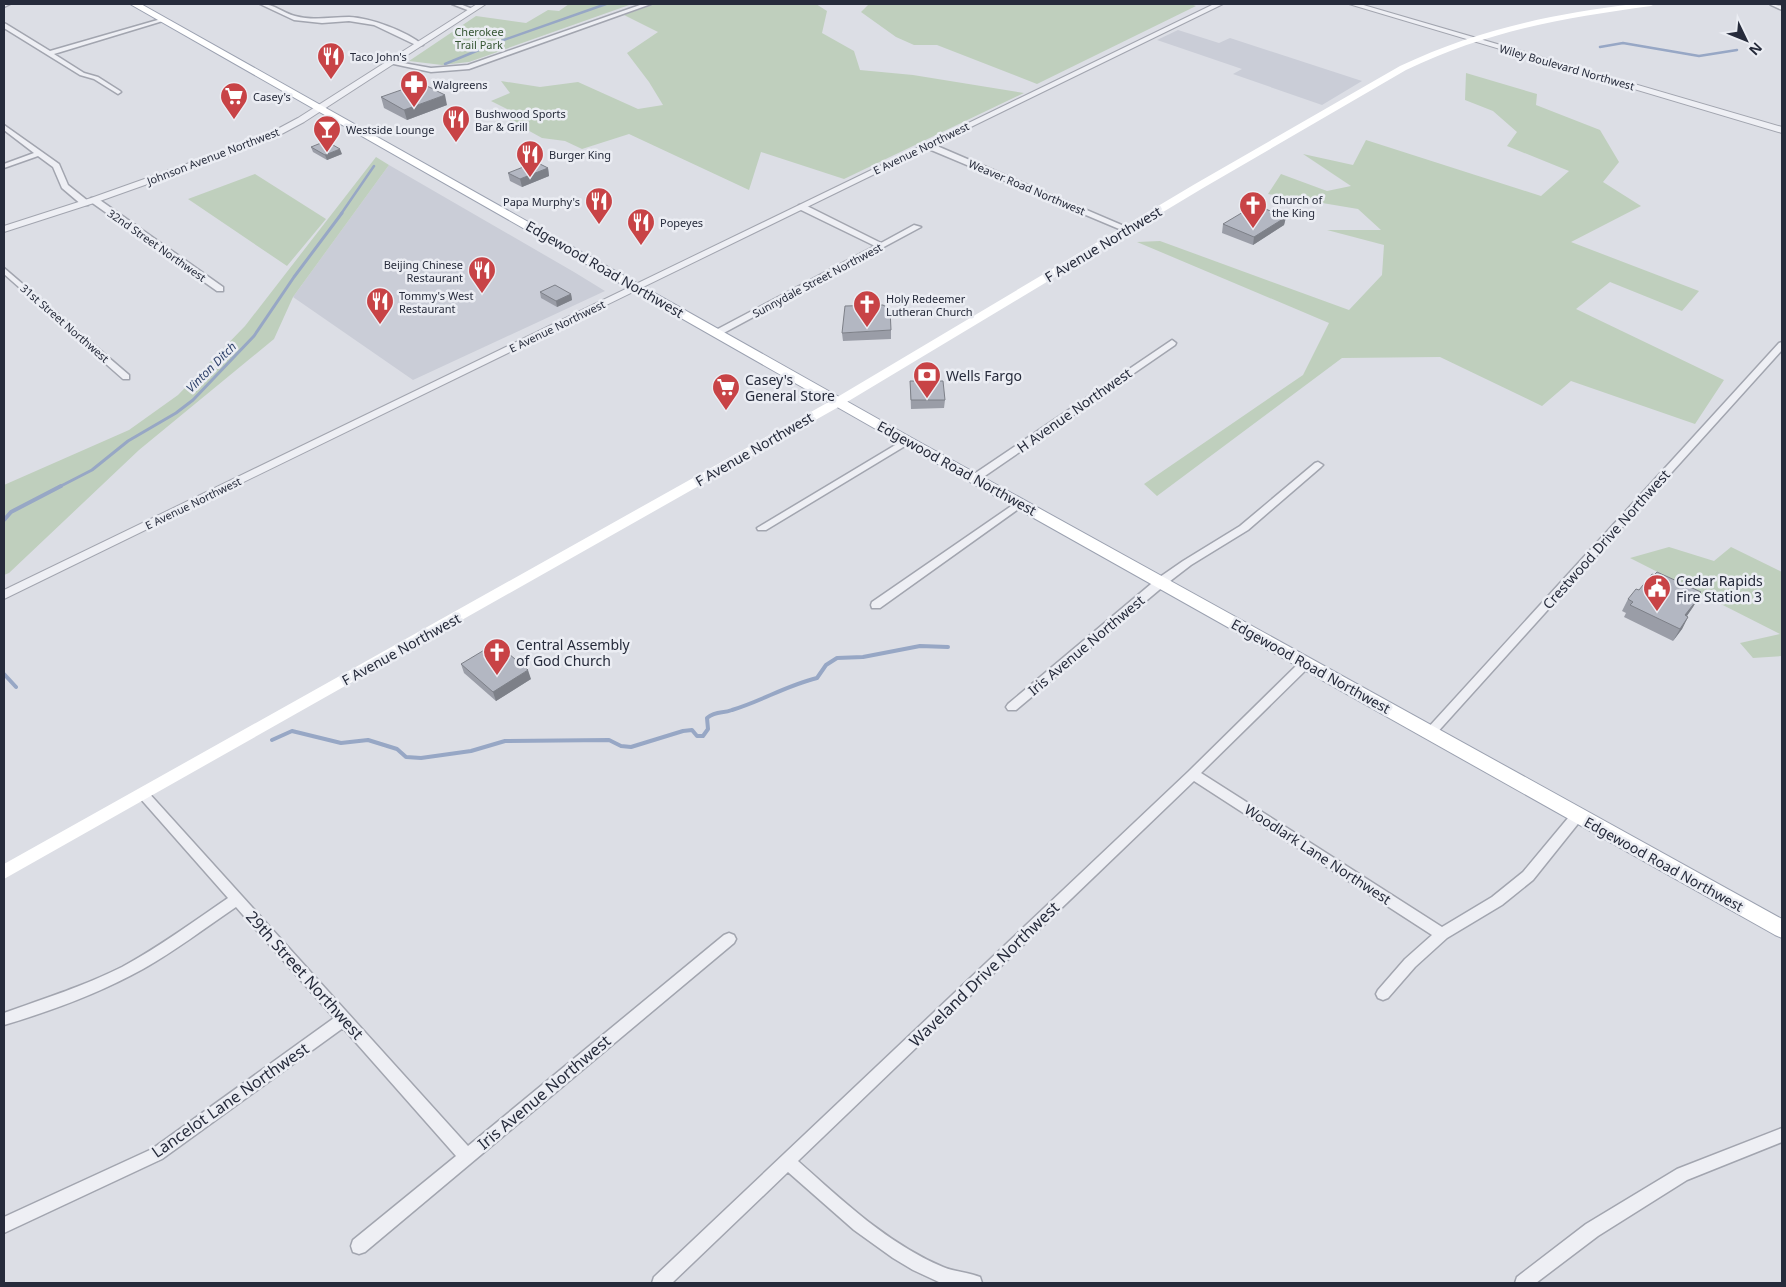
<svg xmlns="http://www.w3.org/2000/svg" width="1786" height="1287" viewBox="0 0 1786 1287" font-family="'Noto Sans',sans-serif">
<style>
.built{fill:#cacdd7}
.green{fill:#bfcfbd}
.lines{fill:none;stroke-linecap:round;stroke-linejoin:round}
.stream-far2{stroke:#97a7c5;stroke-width:2.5}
.stream-far1{stroke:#97a7c5;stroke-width:3}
.stream{stroke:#97a7c5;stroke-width:4}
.minor-casing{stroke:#a2a5af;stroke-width:3}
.tertiary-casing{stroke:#a2a5af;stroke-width:2}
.primary-casing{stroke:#9ba1b0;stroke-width:2}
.minor{fill:#eeeff4;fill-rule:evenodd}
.tertiary{fill:#eeeff4;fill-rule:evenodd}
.secondary{fill:#fff;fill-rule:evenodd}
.primary{fill:#fff;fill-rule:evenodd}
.wall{fill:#9a9da7}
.shaded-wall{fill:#7d8088}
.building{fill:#b3b7c2;stroke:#7d8088}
.labels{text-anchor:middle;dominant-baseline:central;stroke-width:5;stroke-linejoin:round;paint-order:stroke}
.far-park-label{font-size:11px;fill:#365634;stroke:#ebedf3}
.far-poi-label{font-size:11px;fill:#262b3b;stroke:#ebedf3;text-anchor:start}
.far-street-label{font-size:11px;fill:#262b3b;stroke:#ebedf3}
.far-water-label{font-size:12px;font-style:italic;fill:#32456d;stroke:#ebedf3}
.street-label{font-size:14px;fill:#262b3b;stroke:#ebedf3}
.poi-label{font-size:14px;fill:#262b3b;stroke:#ebedf3;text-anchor:start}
.near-street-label{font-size:16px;fill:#262b3b;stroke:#ebedf3}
</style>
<rect width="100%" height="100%" fill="#dcdee5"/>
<path class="built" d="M 1178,30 L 1219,43 L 1230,38 L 1362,81 L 1322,105 L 1233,74 L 1242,69 L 1157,40 Z
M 389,165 L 574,272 L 605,291 L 413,380 L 293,297 Z"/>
<path class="green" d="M 569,4 L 632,4 L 469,62 L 442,65 L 409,61 L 476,16 L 526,23 L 548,10 L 559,11 Z
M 655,4 L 816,4 L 827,11 L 822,33 L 854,51 L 860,70 L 913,75 L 1024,93 L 844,179 L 761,152 L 749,190 L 629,134 L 582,149 L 565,141 L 542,138 L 504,117 L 513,112 L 491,101 L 510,93 L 501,81 L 540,87 L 578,82 L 638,109 L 663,105 L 649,82 L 627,53 L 658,32 L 624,15 Z
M 869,4 L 1190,4 L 1196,6 L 1037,84 L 937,45 L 914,45 L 896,37 L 861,12 Z
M 1466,73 L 1537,94 L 1536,105 L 1600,130 L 1619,162 L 1603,182 L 1641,206 L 1571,242 L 1699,291 L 1682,311 L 1610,282 L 1576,309 L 1724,380 L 1695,424 L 1571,381 L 1542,406 L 1440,357 L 1342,358 L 1157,496 L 1144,484 L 1303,375 L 1329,323 L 1137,242 L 1160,241 L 1349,310 L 1382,275 L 1384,245 L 1327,230 L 1381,230 L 1358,209 L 1268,194 L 1281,174 L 1327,191 L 1351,186 L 1303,154 L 1353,165 L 1366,140 L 1541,196 L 1569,171 L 1507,146 L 1517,132 L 1493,111 L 1465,100 Z
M 376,157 L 389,165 L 293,297 L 274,339 L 139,450 L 9,573 L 4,575 L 4,485 L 129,430 L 178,395 L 245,326 Z
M 255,174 L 326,219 L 287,266 L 188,199 Z
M 1669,547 L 1714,561 L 1731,547 L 1782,572 L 1782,656 L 1753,658 L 1740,643 L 1780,634 L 1630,558 Z"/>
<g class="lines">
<path class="stream-far2" d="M 1600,47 L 1623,43 L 1699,56 L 1737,50
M 445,64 L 498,42 L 606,4
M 341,214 L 374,166"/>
<path class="stream-far1" d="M 59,487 L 92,470 L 128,441 L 176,413 L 193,400 L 254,336 L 294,277 L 342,213"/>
<path class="stream" d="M 4,520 L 11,512 L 61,486
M 4,674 L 16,687
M 272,740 L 292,731 L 341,743 L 368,740 L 397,749 L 406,757 L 421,758 L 471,751 L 505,741 L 609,740 L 621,746 L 631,747 L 683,731 L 692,730 L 697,736 L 703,736 L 708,729 L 707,718 C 717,710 722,714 732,710 C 762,701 785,686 817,678 L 826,665 L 837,658 L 863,657 L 920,646 L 948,647"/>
<g class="minor-casing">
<path id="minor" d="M 4,4 L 10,4 L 4,7 Z
M 260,4 C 273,3 283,13 295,16 C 313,21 331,17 349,17 C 371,18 406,31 423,45 L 418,46 L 374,25 L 349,21 L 322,23 L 294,20 Z
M 452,4 L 460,4 L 475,10 L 470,11 Z
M 643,4 L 651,4 L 469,69 L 431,72 L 389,63 L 392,61 L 431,68 L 468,65 Z
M 1770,4 L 1782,6 L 1782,10 L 1771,5 Z
M 161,19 L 166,20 L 54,54 L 84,73 L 98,77 L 120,91 L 121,92 L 118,94 L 94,79 L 80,75 L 4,28 L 4,23 L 6,24 L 50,51 Z
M 4,125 L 59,164 L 68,185 L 88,201 L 88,205 L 82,205 L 62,188 L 53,167 L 38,156 L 4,168 L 4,164 L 34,153 L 4,130 Z
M 924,143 L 930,143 L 1131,229 L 1124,231 L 924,147 Z
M 91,198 L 97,198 L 223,287 L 223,291 L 217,291 L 91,202 Z
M 799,205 L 805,205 L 881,243 L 914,225 L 921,227 L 720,335 L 714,335 L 714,331 L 875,246 L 799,209 Z
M 4,268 L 129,375 L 129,379 L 123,379 L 4,274 Z
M 1172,340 L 1176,343 L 1175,345 L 979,480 L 971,480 L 970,478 L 971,476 Z
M 1782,342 L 1782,350 L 1434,736 L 1426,736 L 1424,733 L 1426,730 L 1779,343 Z
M 907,438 L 912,441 L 910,443 L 766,530 L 758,530 L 757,528 Z
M 1318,462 L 1323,465 L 1321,467 L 1248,530 L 1191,565 L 1165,585 L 1016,710 L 1008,710 L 1006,707 L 1008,704 L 1157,579 L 1183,561 L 1240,526 L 1315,463 Z
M 1020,500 L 1025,503 L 1024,505 L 880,608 L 872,608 L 871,605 L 872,602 Z
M 1306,659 L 1310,660 L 1312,663 L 1310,666 L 1201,773 L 1442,927 L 1492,897 L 1523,872 L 1573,812 L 1577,811 L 1581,812 L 1583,816 L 1581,820 L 1533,880 L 1502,905 L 1447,938 L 1415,967 L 1388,998 L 1383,1000 L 1378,998 L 1376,994 L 1378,990 L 1405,959 L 1432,935 L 1194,781 L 798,1161 C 843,1201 888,1244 943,1267 C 955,1272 968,1272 980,1277 L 982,1283 L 941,1283 L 913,1270 L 893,1258 L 854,1230 L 788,1172 L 672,1283 L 652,1283 L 654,1277 L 1189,771 L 1302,660 Z
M 143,789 L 147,791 L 468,1146 L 724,935 L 729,933 L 734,935 L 736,939 L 734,943 L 365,1252 L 359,1254 L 353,1252 L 351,1246 L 353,1240 L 456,1156 L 343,1028 L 162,1159 L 4,1233 L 4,1217 L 152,1149 L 334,1018 L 236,907 C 205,928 175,951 143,969 C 100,993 51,1011 4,1025 L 4,1013 C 43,999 84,986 122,967 C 159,947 193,922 228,898 L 139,797 L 137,794 L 139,791 Z
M 1782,1128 L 1782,1142 L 1687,1180 L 1598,1236 L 1536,1283 L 1515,1283 L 1517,1277 L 1586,1224 L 1677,1169 Z"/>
</g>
<g class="tertiary-casing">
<path id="tertiary" d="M 477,4 L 486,4 L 304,122 L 276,137 L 232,154 L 97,202 L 4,232 L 4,226 L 91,198 L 226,150 L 270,133 L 298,118 Z
M 1214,4 L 1223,4 L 4,599 L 4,590 Z
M 1349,4 L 1360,4 L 1782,127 L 1782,133 Z"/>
</g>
<g class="primary-casing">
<path id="primary" d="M 130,4 L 141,4 L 912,438 L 1782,919 L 1782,938 L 1775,935 L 902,444 Z"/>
</g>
<use href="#minor" class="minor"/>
<use href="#tertiary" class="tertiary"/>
<path class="secondary" d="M 1634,4 L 1655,4 L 1651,6 C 1562,18 1488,31 1406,70 L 1203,188 L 842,405 L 4,879 L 4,864 L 834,399 L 1195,184 L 1400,66 C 1476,30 1551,14 1634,4 Z"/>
<use href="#primary" class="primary"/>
</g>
<path class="wall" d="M 381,97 L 447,105 L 407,120 L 384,108 Z
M 311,147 L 342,154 L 327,160 L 313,152 Z
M 548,168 L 549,176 L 522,187 L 510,181 L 508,173 Z
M 1286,217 L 1284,225 L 1253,245 L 1222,233 L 1223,224 Z
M 540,292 L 571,294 L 572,300 L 557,307 L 541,298 Z
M 891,330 L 891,339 L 843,341 L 842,333 Z
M 910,381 L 945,400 L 944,408 L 911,409 Z
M 1639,590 L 1699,595 L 1693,607 L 1687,616 L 1688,617 L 1682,629 L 1673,641 L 1624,617 L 1626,613 L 1622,611 L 1628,599 Z
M 461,664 L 531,679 L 496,701 L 464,673 Z"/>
<path class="shaded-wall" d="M 445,95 L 447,105 L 407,120 L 404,110 Z
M 340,149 L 342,154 L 327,160 L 325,155 Z
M 548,168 L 549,176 L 522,187 L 520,179 Z
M 1286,217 L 1284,225 L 1253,245 L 1254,237 Z
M 571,294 L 572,300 L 557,307 L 556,301 Z
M 1701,592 L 1694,603 L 1700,596 L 1693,607 L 1679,627 L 1685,615 Z
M 1688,617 L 1682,629 L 1673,641 L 1680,629 Z
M 528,670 L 531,679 L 496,701 L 493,692 Z"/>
<path class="building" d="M 421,83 L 445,95 L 404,110 L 381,97 Z
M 326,141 L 340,149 L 325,155 L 311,147 Z
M 536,162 L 548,168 L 520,179 L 508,173 Z
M 1255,205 L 1286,217 L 1254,237 L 1223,224 Z
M 555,285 L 571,294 L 556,301 L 540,292 Z
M 883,305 L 890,309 L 891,330 L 842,333 L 845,306 Z
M 910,381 L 943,381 L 945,400 L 911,400 Z
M 1657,572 L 1701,592 L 1698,595 L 1700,596 L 1685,615 L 1688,617 L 1680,629 L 1630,605 L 1633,602 L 1628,599 L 1636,589 L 1639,590 L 1652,574 L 1654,575 Z
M 496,643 L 528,670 L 493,692 L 461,664 Z"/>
<defs>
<g id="restaurant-pin" transform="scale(1.4375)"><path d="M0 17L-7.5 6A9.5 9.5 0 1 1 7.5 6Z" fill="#c84346" stroke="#ebedf3"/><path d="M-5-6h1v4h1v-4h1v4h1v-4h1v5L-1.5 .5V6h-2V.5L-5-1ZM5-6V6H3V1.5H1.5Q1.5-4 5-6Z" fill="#fff"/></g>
<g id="pharmacy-pin" transform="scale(1.4375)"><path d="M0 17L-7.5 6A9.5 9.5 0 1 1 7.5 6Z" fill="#c84346" stroke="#ebedf3"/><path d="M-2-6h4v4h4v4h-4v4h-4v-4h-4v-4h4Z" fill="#fff"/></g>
<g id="supermarket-pin" transform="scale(1.4375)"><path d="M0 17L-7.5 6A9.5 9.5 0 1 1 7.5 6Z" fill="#c84346" stroke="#ebedf3"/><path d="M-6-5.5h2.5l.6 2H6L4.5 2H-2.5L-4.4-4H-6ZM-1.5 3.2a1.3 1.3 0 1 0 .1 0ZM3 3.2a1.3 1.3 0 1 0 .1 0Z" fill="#fff"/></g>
<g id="bar-pin" transform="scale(1.4375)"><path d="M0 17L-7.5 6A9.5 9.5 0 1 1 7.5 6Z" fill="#c84346" stroke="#ebedf3"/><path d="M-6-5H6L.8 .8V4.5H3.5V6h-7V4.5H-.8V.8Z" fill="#fff"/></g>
<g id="church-pin" transform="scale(1.4375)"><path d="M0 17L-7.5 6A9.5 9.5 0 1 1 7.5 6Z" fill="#c84346" stroke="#ebedf3"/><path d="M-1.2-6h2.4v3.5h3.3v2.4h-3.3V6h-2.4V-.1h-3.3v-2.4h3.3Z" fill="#fff"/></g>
<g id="bank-pin" transform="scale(1.4375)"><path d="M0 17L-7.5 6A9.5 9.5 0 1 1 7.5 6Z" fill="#c84346" stroke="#ebedf3"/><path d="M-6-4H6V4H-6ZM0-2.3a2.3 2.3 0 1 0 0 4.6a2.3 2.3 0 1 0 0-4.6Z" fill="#fff"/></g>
<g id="civic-pin" transform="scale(1.4375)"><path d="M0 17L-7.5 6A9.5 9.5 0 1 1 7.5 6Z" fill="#c84346" stroke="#ebedf3"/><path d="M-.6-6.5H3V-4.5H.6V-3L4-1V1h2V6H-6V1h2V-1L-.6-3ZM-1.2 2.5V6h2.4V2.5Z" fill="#fff"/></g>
</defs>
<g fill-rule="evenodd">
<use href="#restaurant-pin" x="331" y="56"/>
<use href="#pharmacy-pin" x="414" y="84"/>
<use href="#supermarket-pin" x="234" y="96"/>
<use href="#restaurant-pin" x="456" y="119"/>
<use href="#bar-pin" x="327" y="129"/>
<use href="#restaurant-pin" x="530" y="154"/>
<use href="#restaurant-pin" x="599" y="201"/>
<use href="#church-pin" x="1253" y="205"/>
<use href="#restaurant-pin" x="641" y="222"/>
<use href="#restaurant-pin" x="482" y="270"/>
<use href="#restaurant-pin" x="380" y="301"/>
<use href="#church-pin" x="867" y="304"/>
<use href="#bank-pin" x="927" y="375"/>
<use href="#supermarket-pin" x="726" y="387"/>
<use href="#civic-pin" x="1657" y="588"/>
<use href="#church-pin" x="497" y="652"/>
</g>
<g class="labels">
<g class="far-park-label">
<text x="479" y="31">Cherokee<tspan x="479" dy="13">Trail Park</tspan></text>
</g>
<g class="far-poi-label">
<text x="350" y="56">Taco John's</text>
<text x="433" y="84">Walgreens</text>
<text x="253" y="96">Casey's</text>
<text x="475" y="113">Bushwood Sports<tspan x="475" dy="13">Bar &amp; Grill</tspan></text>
<text x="346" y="129">Westside Lounge</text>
<text x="549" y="154">Burger King</text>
<text x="1272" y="199">Church of<tspan x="1272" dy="13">the King</tspan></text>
<text x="580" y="201" text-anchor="end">Papa Murphy's</text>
<text x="660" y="222">Popeyes</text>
<text x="463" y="264" text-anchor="end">Beijing Chinese<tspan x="463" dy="13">Restaurant</tspan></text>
<text x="399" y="295">Tommy's West<tspan x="399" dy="13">Restaurant</tspan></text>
<text x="886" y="298">Holy Redeemer<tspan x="886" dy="13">Lutheran Church</tspan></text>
</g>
<g class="far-street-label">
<text transform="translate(1567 67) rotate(16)">Wiley Boulevard Northwest</text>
<text transform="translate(921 148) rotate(-26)">E Avenue Northwest</text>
<text transform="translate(213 156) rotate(-21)">Johnson Avenue Northwest</text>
<text transform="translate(1027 187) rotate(23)">Weaver Road Northwest</text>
<text transform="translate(157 245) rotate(35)">32nd Street Northwest</text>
<text transform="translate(817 280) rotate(-28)">Sunnydale Street Northwest</text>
<text transform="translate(65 323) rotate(41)">31st Street Northwest</text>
<text transform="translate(557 326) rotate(-26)">E Avenue Northwest</text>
<text transform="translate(193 503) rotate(-26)">E Avenue Northwest</text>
</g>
<g class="far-water-label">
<text transform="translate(211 367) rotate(-45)">Vinton Ditch</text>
</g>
<g class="street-label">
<text transform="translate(1103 244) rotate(-31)">F Avenue Northwest</text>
<text transform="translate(605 269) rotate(30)">Edgewood Road Northwest</text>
<text transform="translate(1074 410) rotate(-35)">H Avenue Northwest</text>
<text transform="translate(754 449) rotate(-30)">F Avenue Northwest</text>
<text transform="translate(957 468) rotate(29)">Edgewood Road Northwest</text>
<text transform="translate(1606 539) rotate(-48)">Crestwood Drive Northwest</text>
<text transform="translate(1086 645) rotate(-40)">Iris Avenue Northwest</text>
<text transform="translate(401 649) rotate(-29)">F Avenue Northwest</text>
<text transform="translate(1311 666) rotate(29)">Edgewood Road Northwest</text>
<text transform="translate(1318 854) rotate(33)">Woodlark Lane Northwest</text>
<text transform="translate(1664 864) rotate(29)">Edgewood Road Northwest</text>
</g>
<g class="poi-label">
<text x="946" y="375">Wells Fargo</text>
<text x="745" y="379">Casey's<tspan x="745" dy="16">General Store</tspan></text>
<text x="1676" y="580">Cedar Rapids<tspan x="1676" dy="16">Fire Station 3</tspan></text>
<text x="516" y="644">Central Assembly<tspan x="516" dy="16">of God Church</tspan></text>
</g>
<g class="near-street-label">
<text transform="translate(984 974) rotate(-44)">Waveland Drive Northwest</text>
<text transform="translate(305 975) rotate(48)">29th Street Northwest</text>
<text transform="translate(544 1092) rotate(-40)">Iris Avenue Northwest</text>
<text transform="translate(230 1100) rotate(-35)">Lancelot Lane Northwest</text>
</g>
</g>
<rect width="1786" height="1287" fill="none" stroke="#262b3b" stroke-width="10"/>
<g transform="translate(1746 40) rotate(133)" stroke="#ebedf3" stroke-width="4" paint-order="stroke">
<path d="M0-4L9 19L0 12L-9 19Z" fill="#262b3b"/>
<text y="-8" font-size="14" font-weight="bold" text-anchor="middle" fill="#262b3b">N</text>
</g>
</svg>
